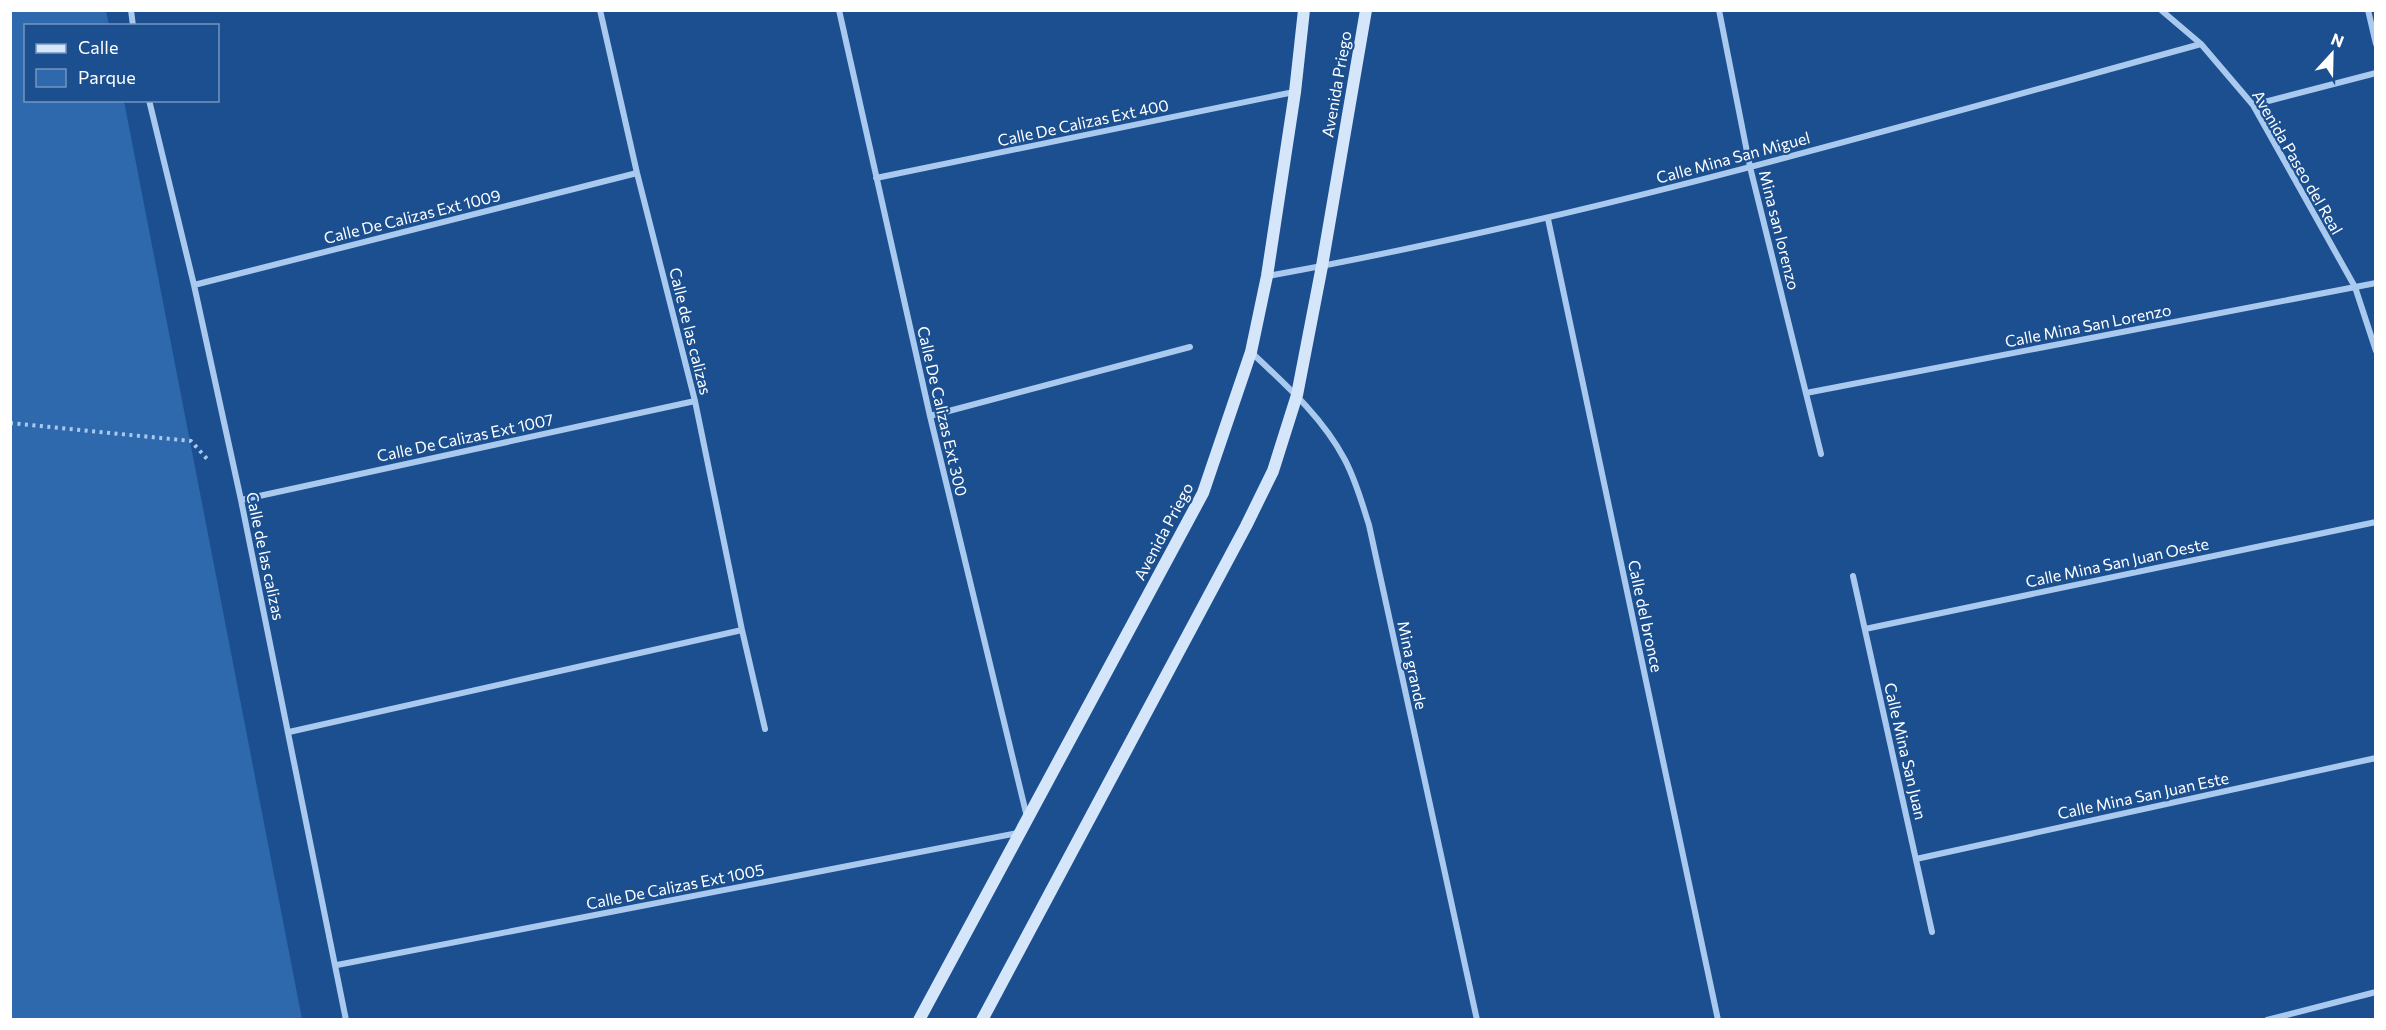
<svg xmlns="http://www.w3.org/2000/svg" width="2386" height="1030" viewBox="0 0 2386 1030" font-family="Commissioner,sans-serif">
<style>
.green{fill:#2e69ad}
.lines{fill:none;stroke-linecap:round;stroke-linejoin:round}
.path{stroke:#a9c9ee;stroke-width:4;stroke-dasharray:3 4.5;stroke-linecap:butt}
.street{stroke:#a9c9ee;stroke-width:6}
.secondary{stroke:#d6e6fa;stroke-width:12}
.labels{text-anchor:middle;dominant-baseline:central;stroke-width:4.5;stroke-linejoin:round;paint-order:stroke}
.street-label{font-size:16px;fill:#fff;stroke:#1b4f8f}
</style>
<rect width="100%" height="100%" fill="#1b4f8f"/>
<path class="green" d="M 10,11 L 106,11 L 109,25 L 26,26 L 26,100 L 124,101 L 302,1019 L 11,1019 Z"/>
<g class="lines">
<path class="path" d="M 10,423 L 191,441 L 208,460"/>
<path class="street" d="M 131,10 L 133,26
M 600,10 L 637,173 L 695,401 L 742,630 L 765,729
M 839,10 L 930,416 L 1027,817
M 1719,10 L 1750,167 L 1821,454
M 2161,10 L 2201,44 L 2253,105 L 2355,287 L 2376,351
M 2368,10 L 2376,44
M 149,100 L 194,285 L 241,500 L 346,1020
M 2253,105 L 2376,73
M 876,178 L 1294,92
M 1548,219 L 1718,1020
M 1268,276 C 1583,219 1892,129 2201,44
M 194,285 L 637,173
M 1252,353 C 1286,385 1323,418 1345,460 C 1356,481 1362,503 1369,525 L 1477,1020
M 1806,393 L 2376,283
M 930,416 L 1190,347
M 241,500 L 695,401
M 1853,576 L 1932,932
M 1865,629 L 2376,522
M 289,732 L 742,630
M 1916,859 L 2376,758
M 337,965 L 1018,833
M 2267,1020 L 2376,992"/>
<path class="secondary" d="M 919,1020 L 1203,493 L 1251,352 L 1267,276 L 1295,92 L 1304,10
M 982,1020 L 1246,526 L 1273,471 L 1297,395 L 1322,266 L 1366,10"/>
</g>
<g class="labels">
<g class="street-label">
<text transform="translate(1336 84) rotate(-80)">Avenida Priego</text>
<text transform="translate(1083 122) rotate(-12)">Calle De Calizas Ext 400</text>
<text transform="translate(1733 157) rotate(-15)">Calle Mina San Miguel</text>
<text transform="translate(2298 162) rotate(60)">Avenida Paseo del Real</text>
<text transform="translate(412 216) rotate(-14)">Calle De Calizas Ext 1009</text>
<text transform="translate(1780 230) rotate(76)">Mina san lorenzo</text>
<text transform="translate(2088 325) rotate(-11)">Calle Mina San Lorenzo</text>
<text transform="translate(691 331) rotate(76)">Calle de las calizas</text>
<text transform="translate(943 411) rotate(77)">Calle De Calizas Ext 300</text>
<text transform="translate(465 437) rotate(-12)">Calle De Calizas Ext 1007</text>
<text transform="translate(1163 531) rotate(-62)">Avenida Priego</text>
<text transform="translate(266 556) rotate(78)">Calle de las calizas</text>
<text transform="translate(2117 562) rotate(-12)">Calle Mina San Juan Oeste</text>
<text transform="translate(1646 616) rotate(78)">Calle del bronce</text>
<text transform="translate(1413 665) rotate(78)">Mina grande</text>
<text transform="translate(1906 751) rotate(77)">Calle Mina San Juan</text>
<text transform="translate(2143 795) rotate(-12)">Calle Mina San Juan Este</text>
<text transform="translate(675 886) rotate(-11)">Calle De Calizas Ext 1005</text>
</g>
</g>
<rect width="2386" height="1030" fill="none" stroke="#ffffff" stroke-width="24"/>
<rect x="24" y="24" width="195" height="78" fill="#1b4f8f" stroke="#7695bc" stroke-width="1.5"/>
<rect x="36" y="44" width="30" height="9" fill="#d6e6fa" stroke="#7695bc" stroke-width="1.5"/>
<text x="78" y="54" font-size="18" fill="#ffffff">Calle</text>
<rect x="36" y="69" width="30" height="18" fill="#2e69ad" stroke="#7695bc" stroke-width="1.5"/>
<text x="78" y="84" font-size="18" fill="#ffffff">Parque</text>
<g transform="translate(2332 54) rotate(22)" stroke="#1b4f8f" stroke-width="4.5" paint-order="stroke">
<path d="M0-4.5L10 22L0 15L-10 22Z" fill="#ffffff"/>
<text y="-9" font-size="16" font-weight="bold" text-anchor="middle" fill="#ffffff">N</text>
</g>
</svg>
